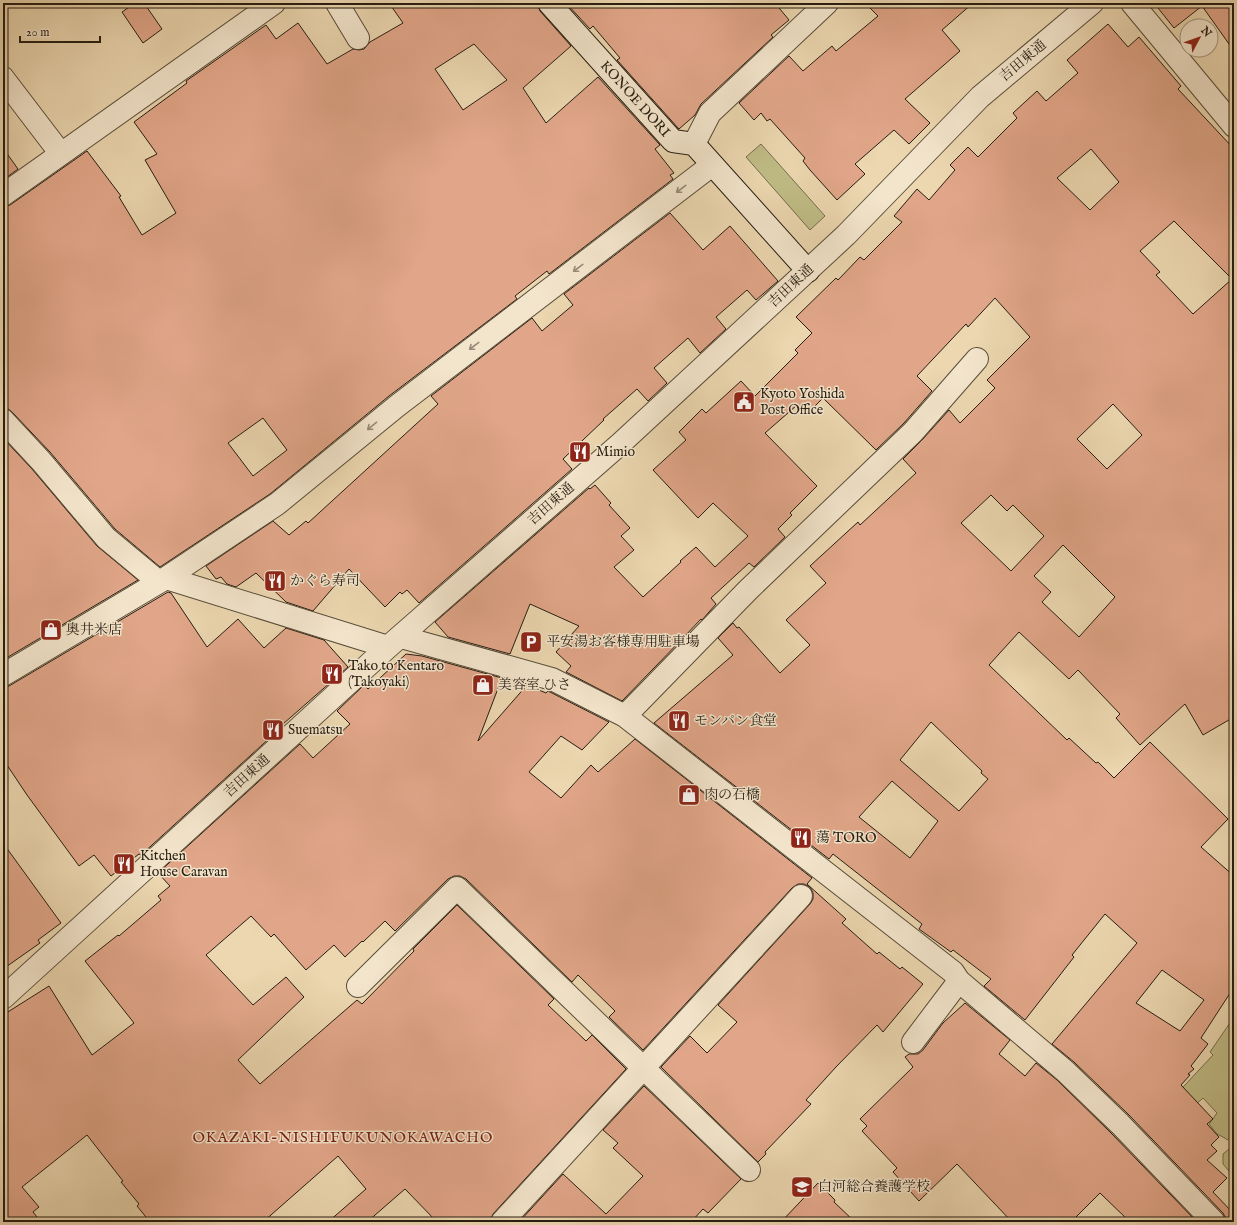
<svg xmlns="http://www.w3.org/2000/svg" width="1237" height="1225" viewBox="0 0 1237 1225" font-family="'IM FELL English','Noto Serif JP',serif">
<style>
.green{fill:#c0bc86;stroke:#736c4c}
.building{fill:#e1a689;stroke:#261d11;fill-rule:evenodd}
.lines{fill:none;stroke-linecap:round;stroke-linejoin:round}
.street-casing{stroke:#584c39;stroke-width:24}
.secondary-casing{stroke:#261d11;stroke-width:24}
.street{stroke:#f3e5cc;stroke-width:22}
.secondary{stroke:#f3e5cc;stroke-width:22}
.oneway{stroke:#978b78}
.labels{text-anchor:middle;dominant-baseline:central;stroke-width:3;stroke-linejoin:round;paint-order:stroke}
.street-label{font-size:14px;fill:#261d11;stroke:#f3e5cc}
.poi-label{font-size:14px;fill:#261d11;stroke:#f3e5cc;text-anchor:start}
.neighbourhood-label{font-size:15px;letter-spacing:1px;fill:#7a1f14;stroke:#f3e5cc}
</style>
<rect width="100%" height="100%" fill="#ecd7b0"/>
<filter id="stains"><feTurbulence type="fractalNoise" baseFrequency=".005" numOctaves="4"/><feColorMatrix values="0 0 0 0 .2 0 0 0 0 .09 0 0 0 0 .02 0 0 0 .5 -.17"/></filter>
<radialGradient id="worn" r=".72"><stop offset=".6" stop-color="#630" stop-opacity="0"/><stop offset="1" stop-color="#630" stop-opacity=".3"/></radialGradient>
<path class="green" d="M 761,144 L 825,216 L 810,230 L 746,157 Z
M 1234,1017 L 1234,1137 L 1232,1136 L 1227,1140 L 1225,1138 L 1217,1134 L 1209,1124 L 1217,1113 L 1203,1098 L 1184,1115 L 1170,1101 L 1213,1055 L 1210,1052 Z
M 1234,1145 L 1234,1177 L 1223,1164 L 1223,1154 Z"/>
<path class="building" d="M 135,3 L 144,3 L 162,29 L 143,43 L 122,12 Z
M 389,3 L 537,3 L 540,11 L 571,46 L 523,88 L 546,123 L 598,77 L 660,145 L 655,149 L 674,173 L 670,175 L 673,179 L 549,274 L 547,271 L 515,296 L 517,299 L 389,396 L 270,494 L 160,567 L 115,529 L 50,452 L 12,412 L 7,408 L 3,408 L 3,207 L 10,205 L 87,151 L 121,196 L 119,197 L 142,235 L 176,213 L 145,160 L 157,154 L 134,122 L 187,83 L 186,81 L 266,25 L 276,39 L 298,23 L 327,64 L 353,49 L 359,50 L 364,49 L 370,42 L 403,23 ZM 474,44 L 507,80 L 463,110 L 435,69 ZM 263,418 L 287,450 L 253,476 L 228,443 Z
M 566,3 L 775,3 L 789,20 L 771,35 L 773,37 L 701,104 L 695,115 L 679,129 L 617,60 L 620,58 L 593,26 L 590,29 Z
M 865,3 L 973,3 L 942,30 L 960,51 L 905,99 L 930,123 L 909,144 L 894,130 L 855,164 L 865,174 L 837,200 L 810,170 L 803,161 L 805,158 L 770,119 L 767,121 L 761,113 L 754,120 L 739,103 L 789,56 L 803,71 L 832,46 L 836,51 L 878,16 Z
M 1154,3 L 1234,3 L 1234,51 L 1202,6 L 1174,28 Z
M 1108,24 L 1128,47 L 1139,37 L 1181,86 L 1178,89 L 1234,149 L 1234,717 L 1203,735 L 1185,704 L 1140,745 L 1116,718 L 1120,714 L 1078,670 L 1069,679 L 1019,632 L 989,665 L 1067,740 L 1069,738 L 1096,763 L 1098,762 L 1114,778 L 1150,742 L 1228,819 L 1201,847 L 1234,876 L 1234,987 L 1201,1038 L 1208,1044 L 1191,1066 L 1194,1069 L 1188,1074 L 1190,1075 L 1181,1085 L 1213,1119 L 1207,1124 L 1219,1137 L 1211,1145 L 1217,1151 L 1207,1160 L 1227,1178 L 1213,1192 L 1234,1214 L 1234,1222 L 1226,1222 L 1226,1219 L 1223,1213 L 1129,1115 L 1074,1062 L 1052,1044 L 1137,943 L 1105,914 L 1072,955 L 1074,957 L 1025,1020 L 984,986 L 991,979 L 953,950 L 951,952 L 919,929 L 922,924 L 833,854 L 829,859 L 654,723 L 733,655 L 718,638 L 733,623 L 737,628 L 739,627 L 780,673 L 810,645 L 786,620 L 826,583 L 810,566 L 858,522 L 860,525 L 916,473 L 903,459 L 922,440 L 949,410 L 960,423 L 995,388 L 987,380 L 1030,337 L 995,298 L 968,327 L 966,324 L 917,376 L 932,391 L 904,423 L 876,450 L 823,398 L 806,415 L 796,406 L 765,433 L 817,486 L 790,513 L 792,515 L 778,529 L 785,537 L 754,567 L 749,563 L 711,598 L 716,604 L 702,620 L 701,619 L 684,637 L 622,701 L 566,672 L 571,666 L 556,652 L 579,626 L 530,604 L 510,654 L 448,637 L 435,622 L 589,488 L 590,489 L 595,485 L 611,503 L 609,505 L 630,528 L 621,536 L 634,550 L 614,567 L 643,597 L 681,562 L 680,561 L 696,547 L 715,567 L 748,536 L 713,503 L 698,518 L 653,470 L 686,440 L 679,432 L 702,409 L 706,413 L 741,381 L 755,396 L 798,353 L 795,350 L 812,333 L 796,317 L 836,278 L 838,280 L 860,257 L 864,260 L 902,222 L 894,216 L 917,189 L 929,200 L 955,170 L 950,165 L 968,147 L 978,157 L 1017,118 L 1013,113 L 1037,91 L 1046,101 L 1078,73 L 1067,60 ZM 1091,149 L 1119,182 L 1090,210 L 1057,178 ZM 1174,221 L 1232,279 L 1193,314 L 1156,275 L 1160,272 L 1140,251 ZM 1113,404 L 1142,435 L 1107,469 L 1077,439 ZM 991,495 L 1007,511 L 1013,505 L 1044,536 L 1011,571 L 961,523 ZM 1063,545 L 1115,597 L 1079,637 L 1042,602 L 1051,592 L 1034,576 ZM 931,722 L 982,771 L 981,773 L 988,779 L 959,811 L 900,760 ZM 892,781 L 938,821 L 910,858 L 859,817 ZM 1162,970 L 1204,1000 L 1180,1031 L 1136,1003 Z
M 3,148 L 18,169 L 3,180 Z
M 670,213 L 703,250 L 730,226 L 778,281 L 756,300 L 747,290 L 716,317 L 726,329 L 700,353 L 688,338 L 654,368 L 667,383 L 648,401 L 637,389 L 603,419 L 604,420 L 563,459 L 572,469 L 419,603 L 407,590 L 402,594 L 400,592 L 385,607 L 349,569 L 313,611 L 286,602 L 256,573 L 236,587 L 227,584 L 221,577 L 216,579 L 206,566 L 273,521 L 289,535 L 306,521 L 308,523 L 438,404 L 431,396 L 532,318 L 542,331 L 573,305 L 564,294 Z
M 3,438 L 32,469 L 97,546 L 138,580 L 3,660 Z
M 168,592 L 171,593 L 207,647 L 238,619 L 264,648 L 286,628 L 324,640 L 348,667 L 283,724 L 284,725 L 141,855 L 139,854 L 111,876 L 94,855 L 79,866 L 27,795 L 3,759 L 3,687 L 9,686 Z
M 406,654 L 422,656 L 502,678 L 478,741 L 527,685 L 546,693 L 548,691 L 609,722 L 582,750 L 561,736 L 529,772 L 561,798 L 591,765 L 598,772 L 635,739 L 812,878 L 807,884 L 846,919 L 842,923 L 877,954 L 879,952 L 900,969 L 902,967 L 923,984 L 883,1032 L 877,1025 L 836,1067 L 806,1100 L 811,1104 L 765,1152 L 766,1154 L 758,1162 L 661,1067 L 690,1036 L 707,1053 L 737,1022 L 718,1005 L 810,904 L 813,899 L 813,893 L 810,887 L 804,884 L 798,884 L 792,888 L 643,1050 L 609,1017 L 615,1011 L 578,975 L 572,982 L 466,879 L 460,876 L 454,876 L 448,879 L 395,931 L 385,921 L 363,942 L 362,941 L 345,957 L 334,945 L 306,970 L 274,934 L 271,937 L 251,916 L 206,955 L 253,1005 L 286,977 L 304,997 L 238,1060 L 260,1084 L 357,1000 L 362,1004 L 414,951 L 413,949 L 457,905 L 554,999 L 548,1005 L 586,1041 L 592,1035 L 626,1069 L 493,1214 L 490,1222 L 437,1222 L 405,1189 L 367,1222 L 328,1222 L 366,1189 L 338,1156 L 263,1222 L 150,1222 L 137,1206 L 139,1204 L 121,1182 L 123,1181 L 87,1135 L 22,1187 L 39,1207 L 33,1212 L 41,1222 L 3,1222 L 3,1015 L 49,986 L 92,1055 L 134,1023 L 85,961 L 118,935 L 119,936 L 161,900 L 158,896 L 170,886 L 158,873 L 300,744 L 313,758 L 350,724 L 337,711 L 364,685 L 368,689 Z
M 3,843 L 61,923 L 38,940 L 40,943 L 3,969 Z
M 965,1003 L 1010,1040 L 999,1054 L 1025,1076 L 1036,1063 L 1057,1080 L 1111,1133 L 1197,1222 L 1130,1222 L 1100,1193 L 1071,1222 L 1012,1222 L 957,1164 L 919,1201 L 893,1172 L 897,1168 L 862,1131 L 867,1126 L 860,1119 L 913,1067 L 905,1057 L 909,1054 L 918,1054 L 923,1050 L 943,1023 Z
M 644,1086 L 741,1179 L 708,1213 L 703,1209 L 691,1222 L 519,1222 L 563,1174 L 606,1214 L 643,1176 L 613,1148 L 618,1143 L 603,1130 Z
M 818,1183 L 835,1200 L 834,1202 L 855,1222 L 781,1222 Z"/>
<g class="lines">
<g class="street-casing">
<path id="street" d="M 337,3 L 358,38
M 1132,3 L 1234,126
M 3,78 L 61,154
M 694,144 L 710,113 L 827,3
M 3,195 L 274,3
M 3,420 L 41,461 L 106,538 L 159,582
M 166,578 L 388,647
M 401,637 L 552,679 L 625,716 L 953,972 L 959,981 L 1065,1071 L 1120,1124 L 1214,1222
M 3,675 L 166,578 L 277,504 L 397,406 L 712,165
M 625,716 L 748,590 L 913,432 L 977,359
M 358,986 L 457,888 L 749,1170
M 3,998 L 388,647 L 620,444 L 846,235 L 980,97 L 1092,3
M 913,1042 L 959,981
M 502,1222 L 771,929 L 801,896"/>
</g>
<g class="secondary-casing">
<path id="secondary" d="M 549,3 L 673,141 L 694,144 L 808,271"/>
</g>
<use href="#street" class="street"/>
<use href="#secondary" class="secondary"/>
</g>
<defs><path id="oneway-shaft" d="M-6 0H5M1.5-3L5.5 0L1.5 3" fill="none" stroke-width="1.6" stroke-linecap="round" stroke-linejoin="round"/></defs>
<g class="oneway">
<use href="#oneway-shaft" transform="translate(681 189) rotate(143)"/>
<use href="#oneway-shaft" transform="translate(578 268) rotate(143)"/>
<use href="#oneway-shaft" transform="translate(474 346) rotate(143)"/>
<use href="#oneway-shaft" transform="translate(372 426) rotate(141)"/>
</g>
<defs>
<g id="civic-square" transform="scale(1.15)"><rect x="-9" y="-9" width="18" height="18" rx="4" fill="#8f2418" stroke="#f3e5cc"/><path d="M-.6-6.5H3V-4.5H.6V-3L4-1V1h2V6H-6V1h2V-1L-.6-3ZM-1.2 2.5V6h2.4V2.5Z" fill="#fff"/></g>
<g id="restaurant-square" transform="scale(1.15)"><rect x="-9" y="-9" width="18" height="18" rx="4" fill="#8f2418" stroke="#f3e5cc"/><path d="M-5-6h1v4h1v-4h1v4h1v-4h1v5L-1.5 .5V6h-2V.5L-5-1ZM5-6V6H3V1.5H1.5Q1.5-4 5-6Z" fill="#fff"/></g>
<g id="shop-square" transform="scale(1.15)"><rect x="-9" y="-9" width="18" height="18" rx="4" fill="#8f2418" stroke="#f3e5cc"/><path d="M-5-2.5h2.3a2.7 3.5 0 0 1 5.4 0H5L5.5 6h-11ZM-1.5-2.5h3a1.5 2.3 0 0 0-3 0Z" fill="#fff"/></g>
<g id="parking-square" transform="scale(1.15)"><rect x="-9" y="-9" width="18" height="18" rx="4" fill="#8f2418" stroke="#f3e5cc"/><path d="M-3.5-5.5H1a3.5 3.5 0 0 1 0 7H-1V5.5H-3.5ZM-1-3.4V-.6H.8a1.4 1.4 0 0 0 0-2.8Z" fill="#fff"/></g>
<g id="school-square" transform="scale(1.15)"><rect x="-9" y="-9" width="18" height="18" rx="4" fill="#8f2418" stroke="#f3e5cc"/><path d="M0-5L7-2L0 1L-7-2ZM-4 1L0 2.5L4 1V4Q0 6-4 4Z" fill="#fff"/></g>
</defs>
<g fill-rule="evenodd">
<use href="#civic-square" x="744" y="402"/>
<use href="#restaurant-square" x="580" y="452"/>
<use href="#restaurant-square" x="275" y="581"/>
<use href="#shop-square" x="51" y="630"/>
<use href="#parking-square" x="531" y="642"/>
<use href="#restaurant-square" x="332" y="674"/>
<use href="#shop-square" x="483" y="685"/>
<use href="#restaurant-square" x="679" y="721"/>
<use href="#restaurant-square" x="273" y="730"/>
<use href="#shop-square" x="689" y="795"/>
<use href="#restaurant-square" x="801" y="838"/>
<use href="#restaurant-square" x="124" y="864"/>
<use href="#school-square" x="802" y="1187"/>
</g>
<g class="labels">
<g class="street-label">
<text transform="translate(1023 61) rotate(-40)">吉田東通</text>
<text transform="translate(635 99) rotate(48)">KONOE DORI</text>
<text transform="translate(791 286) rotate(-43)">吉田東通</text>
<text transform="translate(551 504) rotate(-41)">吉田東通</text>
<text transform="translate(247 776) rotate(-42)">吉田東通</text>
</g>
<g class="poi-label">
<text x="760" y="394">Kyoto Yoshida<tspan x="760" dy="16">Post Office</tspan></text>
<text x="596" y="452">Mimio</text>
<text x="290" y="581">かぐら寿司</text>
<text x="66" y="630">奥井米店</text>
<text x="546" y="642">平安湯お客様専用駐車場</text>
<text x="348" y="666">Tako to Kentaro<tspan x="348" dy="16">(Takoyaki)</tspan></text>
<text x="498" y="685">美容室 ひさ</text>
<text x="694" y="721">モンパン食堂</text>
<text x="288" y="730">Suematsu</text>
<text x="704" y="795">肉の石橋</text>
<text x="816" y="838">蕩 TORO</text>
<text x="140" y="856">Kitchen<tspan x="140" dy="16">House Caravan</tspan></text>
<text x="818" y="1187">白河総合養護学校</text>
</g>
<g class="neighbourhood-label">
<text x="343" y="1137">OKAZAKI-NISHIFUKUNOKAWACHO</text>
</g>
</g>
<rect width="1237" height="1225" fill="none" stroke="#ecd7b0" stroke-width="16"/>
<rect x="4" y="4" width="1229" height="1217" fill="none" stroke="#261d11" stroke-width="2"/>
<rect x="8" y="8" width="1221" height="1209" fill="none" stroke="#261d11"/>
<g transform="translate(1199 38) rotate(49)"><circle r="19" fill="#f3e5cc" stroke="#a19581"/>
<path d="M0-3L7 15L0 10L-7 15Z" fill="#8f2418"/>
<text y="-6" font-size="11" font-weight="bold" text-anchor="middle" fill="#261d11">N</text>
</g>
<path d="M20 36v6h80v-6" fill="none" stroke="#261d11" stroke-width="2"/>
<text x="26" y="36" font-size="12" fill="#261d11" stroke="#f3e5cc" stroke-width="3" paint-order="stroke">20 m</text>
<rect width="100%" height="100%" filter="url(#stains)"/>
<rect width="100%" height="100%" fill="url(#worn)"/>
</svg>
